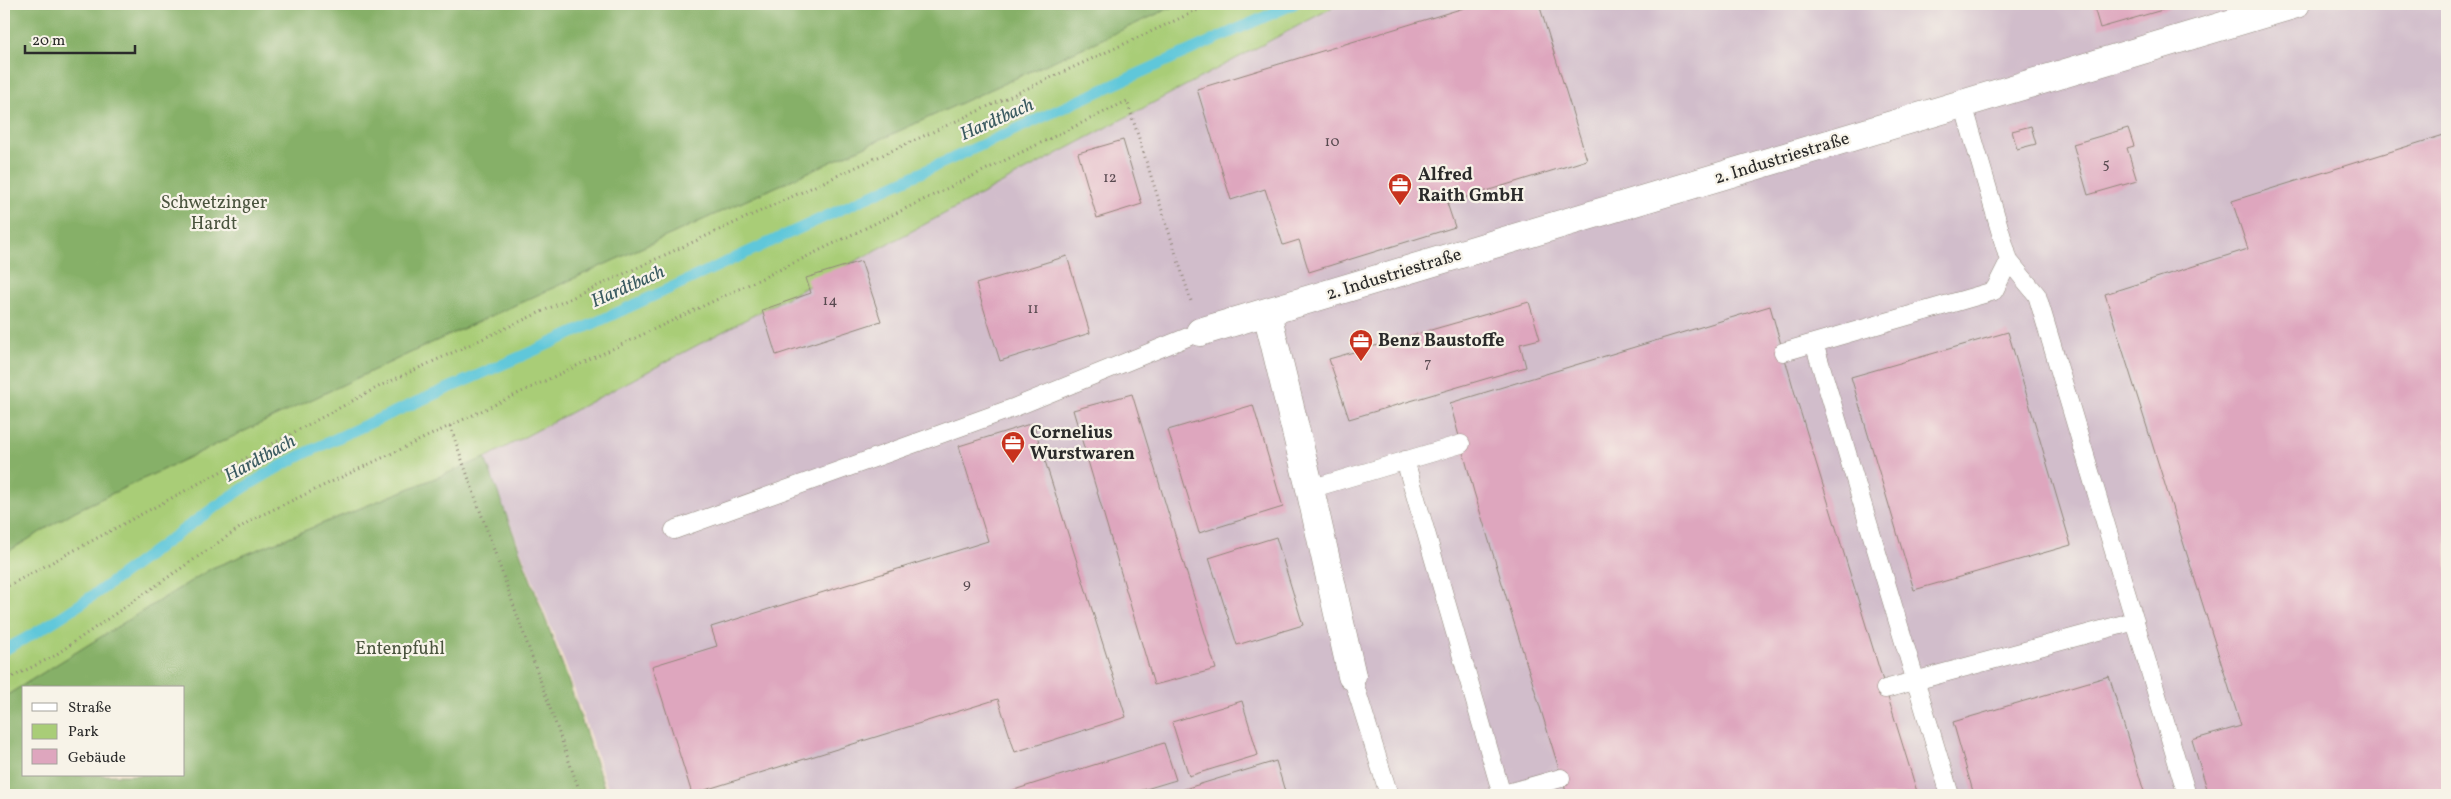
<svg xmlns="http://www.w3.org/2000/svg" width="2451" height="799" viewBox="0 0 2451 799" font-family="Vollkorn,serif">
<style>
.industrial{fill:#d1bdcb}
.green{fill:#a9cd77;stroke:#6a7c51}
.forest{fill:#86b068;stroke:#586e4a;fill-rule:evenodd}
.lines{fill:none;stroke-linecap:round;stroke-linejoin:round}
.stream{stroke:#5ec7da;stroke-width:11}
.building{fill:#dea6be}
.service-casing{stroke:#90867a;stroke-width:19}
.minor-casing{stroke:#90867a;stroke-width:29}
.path{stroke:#90867a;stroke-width:3;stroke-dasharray:1 4;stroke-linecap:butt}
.service{stroke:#fff;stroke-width:18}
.minor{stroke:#fff;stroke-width:28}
.labels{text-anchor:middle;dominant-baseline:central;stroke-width:4.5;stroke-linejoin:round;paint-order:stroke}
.number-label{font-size:15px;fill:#584a50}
.street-label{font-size:18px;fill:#2b2b2b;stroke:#f7f3e8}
.poi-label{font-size:18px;font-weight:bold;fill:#2b2b2b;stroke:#f7f3e8;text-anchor:start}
.park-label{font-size:18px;fill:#4a543e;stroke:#f7f3e8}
.water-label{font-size:19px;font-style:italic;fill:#3a5a60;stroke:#f7f3e8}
</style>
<rect width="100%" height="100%" fill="#f7f3e8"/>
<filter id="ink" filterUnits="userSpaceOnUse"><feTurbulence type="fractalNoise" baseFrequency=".02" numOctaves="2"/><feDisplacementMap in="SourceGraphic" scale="10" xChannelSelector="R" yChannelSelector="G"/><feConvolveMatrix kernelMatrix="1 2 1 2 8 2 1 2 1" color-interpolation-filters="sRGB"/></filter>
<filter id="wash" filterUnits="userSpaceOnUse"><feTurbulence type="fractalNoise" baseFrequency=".0096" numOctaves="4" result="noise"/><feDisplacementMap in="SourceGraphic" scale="20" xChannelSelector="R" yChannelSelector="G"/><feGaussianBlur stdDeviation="1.12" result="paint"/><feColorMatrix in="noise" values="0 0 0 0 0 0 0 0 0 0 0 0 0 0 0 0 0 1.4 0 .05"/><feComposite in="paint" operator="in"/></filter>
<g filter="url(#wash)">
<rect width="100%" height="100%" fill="#f4e2c9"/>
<path class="industrial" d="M 1339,4 L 2447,4 L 2447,795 L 610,795 L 569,674 L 485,458 Z"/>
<path class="green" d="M 1179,4 L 1339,4 L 485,458 L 212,568 L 4,697 L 4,554 L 75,511 L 427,345 Z"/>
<path class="forest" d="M 4,4 L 1179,4 L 427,345 L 75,511 L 4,554 Z
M 485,458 L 566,674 L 607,795 L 4,795 L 4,697 L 212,568 ZM 24,688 L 184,688 L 184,775 L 24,775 Z"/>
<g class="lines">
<path class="stream" d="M 4,650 C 110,596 195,508 302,455 C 395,409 492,371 586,327 C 822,218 1057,109 1294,4"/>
</g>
<g id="blocks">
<path class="building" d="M 1477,4 L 1539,4 L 1587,160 L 1447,203 L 1455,227 L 1309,272 L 1299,240 L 1283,245 L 1265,189 L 1231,200 L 1197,89 Z
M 2093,4 L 2183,4 L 2100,28 Z
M 2031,126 L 2036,144 L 2017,149 L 2012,131 Z
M 2128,128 L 2134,146 L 2127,148 L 2137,181 L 2088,195 L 2073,144 Z
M 2447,134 L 2447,795 L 2209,795 L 2192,740 L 2241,726 L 2105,294 L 2248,249 L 2232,201 Z
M 1123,140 L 1142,204 L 1097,218 L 1078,153 Z
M 1067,256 L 1090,333 L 1000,361 L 976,284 Z
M 861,261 L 881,321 L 776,355 L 762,310 L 811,293 L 806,278 Z
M 1529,302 L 1540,339 L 1520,344 L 1526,367 L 1349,419 L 1329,359 Z
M 1770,306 L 1795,394 L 1918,795 L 1567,795 L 1474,492 L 1450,403 Z
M 2008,332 L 2071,545 L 1914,590 L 1851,377 Z
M 1132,394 L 1216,669 L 1154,685 L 1073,410 Z
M 1253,405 L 1283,507 L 1199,533 L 1168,430 Z
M 1033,423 L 1126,717 L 1015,752 L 998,699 L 692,794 L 652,666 L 717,646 L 711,627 L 988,541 L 959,446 Z
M 1276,537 L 1303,625 L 1237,645 L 1209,558 Z
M 2109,676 L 2145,795 L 1974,795 L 1953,722 Z
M 1242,701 L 1258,755 L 1189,776 L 1172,722 Z
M 1164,743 L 1176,780 L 1126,795 L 998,795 Z
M 1276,761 L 1286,795 L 1183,795 L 1181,790 Z"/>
</g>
</g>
<g filter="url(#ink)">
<use href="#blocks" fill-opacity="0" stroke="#90867a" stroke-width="1"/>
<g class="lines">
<g class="service-casing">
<path id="service" d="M 2009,261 L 2037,295 L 2187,795
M 1814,343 L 1950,795
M 1783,352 L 1994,291 L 2009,261 L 1963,104
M 1405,460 L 1502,795
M 1310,489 L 1461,444
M 674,530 L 1013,408 L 1200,332
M 1352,676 L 1389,795
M 1885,689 L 2135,621
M 1500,795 L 1561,778"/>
</g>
<g class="minor-casing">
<path id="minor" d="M 1267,313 L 1310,489 L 1352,676
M 1200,332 L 2296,4"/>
</g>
<path class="path" d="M 450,426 L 581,795
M 4,588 L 382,385 L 1211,4
M 4,681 L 54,656 L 251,520 L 777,271 L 1127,101 L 1191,301"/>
<use href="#service" class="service"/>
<use href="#minor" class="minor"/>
</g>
</g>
<defs>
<g id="office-pin" transform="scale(1.25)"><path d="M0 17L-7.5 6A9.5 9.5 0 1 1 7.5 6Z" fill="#c8321e" stroke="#f7f3e8"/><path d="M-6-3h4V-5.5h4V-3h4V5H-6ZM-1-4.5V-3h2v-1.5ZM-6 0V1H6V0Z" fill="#fff"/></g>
</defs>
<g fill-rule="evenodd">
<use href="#office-pin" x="1400" y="185"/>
<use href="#office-pin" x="1361" y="341"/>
<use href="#office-pin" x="1013" y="443"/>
</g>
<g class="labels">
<g class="number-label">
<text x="1332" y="142">10</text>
<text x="2106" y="164">5</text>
<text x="1110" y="178">12</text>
<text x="830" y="301">14</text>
<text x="1033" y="309">11</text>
<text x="1428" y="363">7</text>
<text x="967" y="584">9</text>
</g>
<g class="street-label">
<text transform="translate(1782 159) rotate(-17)">2. Industriestraße</text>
<text transform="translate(1394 275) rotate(-17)">2. Industriestraße</text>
</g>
<g class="poi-label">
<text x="1418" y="175">Alfred<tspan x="1418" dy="21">Raith GmbH</tspan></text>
<text x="1378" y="341">Benz Baustoffe</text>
<text x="1030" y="433">Cornelius<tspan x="1030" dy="21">Wurstwaren</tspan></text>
</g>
<g class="park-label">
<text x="214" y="203">Schwetzinger<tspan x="214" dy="21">Hardt</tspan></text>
<text x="400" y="649">Entenpfuhl</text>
</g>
<g class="water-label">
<text transform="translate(997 120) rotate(-24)">Hardtbach</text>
<text transform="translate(628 287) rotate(-24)">Hardtbach</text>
<text transform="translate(260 459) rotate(-29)">Hardtbach</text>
</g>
</g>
<rect width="2451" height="799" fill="none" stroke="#f7f3e8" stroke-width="20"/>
<rect x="22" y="686" width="162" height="90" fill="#f7f3e8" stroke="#a5a39c"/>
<rect x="32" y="703" width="25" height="8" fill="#ffffff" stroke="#a5a39c"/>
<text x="68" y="712" font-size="15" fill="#2b2b2b">Straße</text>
<rect x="32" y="724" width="25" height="15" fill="#a9cd77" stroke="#a5a39c"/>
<text x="68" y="736" font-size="15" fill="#2b2b2b">Park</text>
<rect x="32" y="749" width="25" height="15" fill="#dea6be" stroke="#a5a39c"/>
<text x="68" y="762" font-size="15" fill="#2b2b2b">Gebäude</text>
<path d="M25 45v8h110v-8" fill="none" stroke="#2b2b2b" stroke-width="2.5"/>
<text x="32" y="45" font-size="15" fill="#2b2b2b" stroke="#f7f3e8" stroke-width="4" paint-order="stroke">20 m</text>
</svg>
